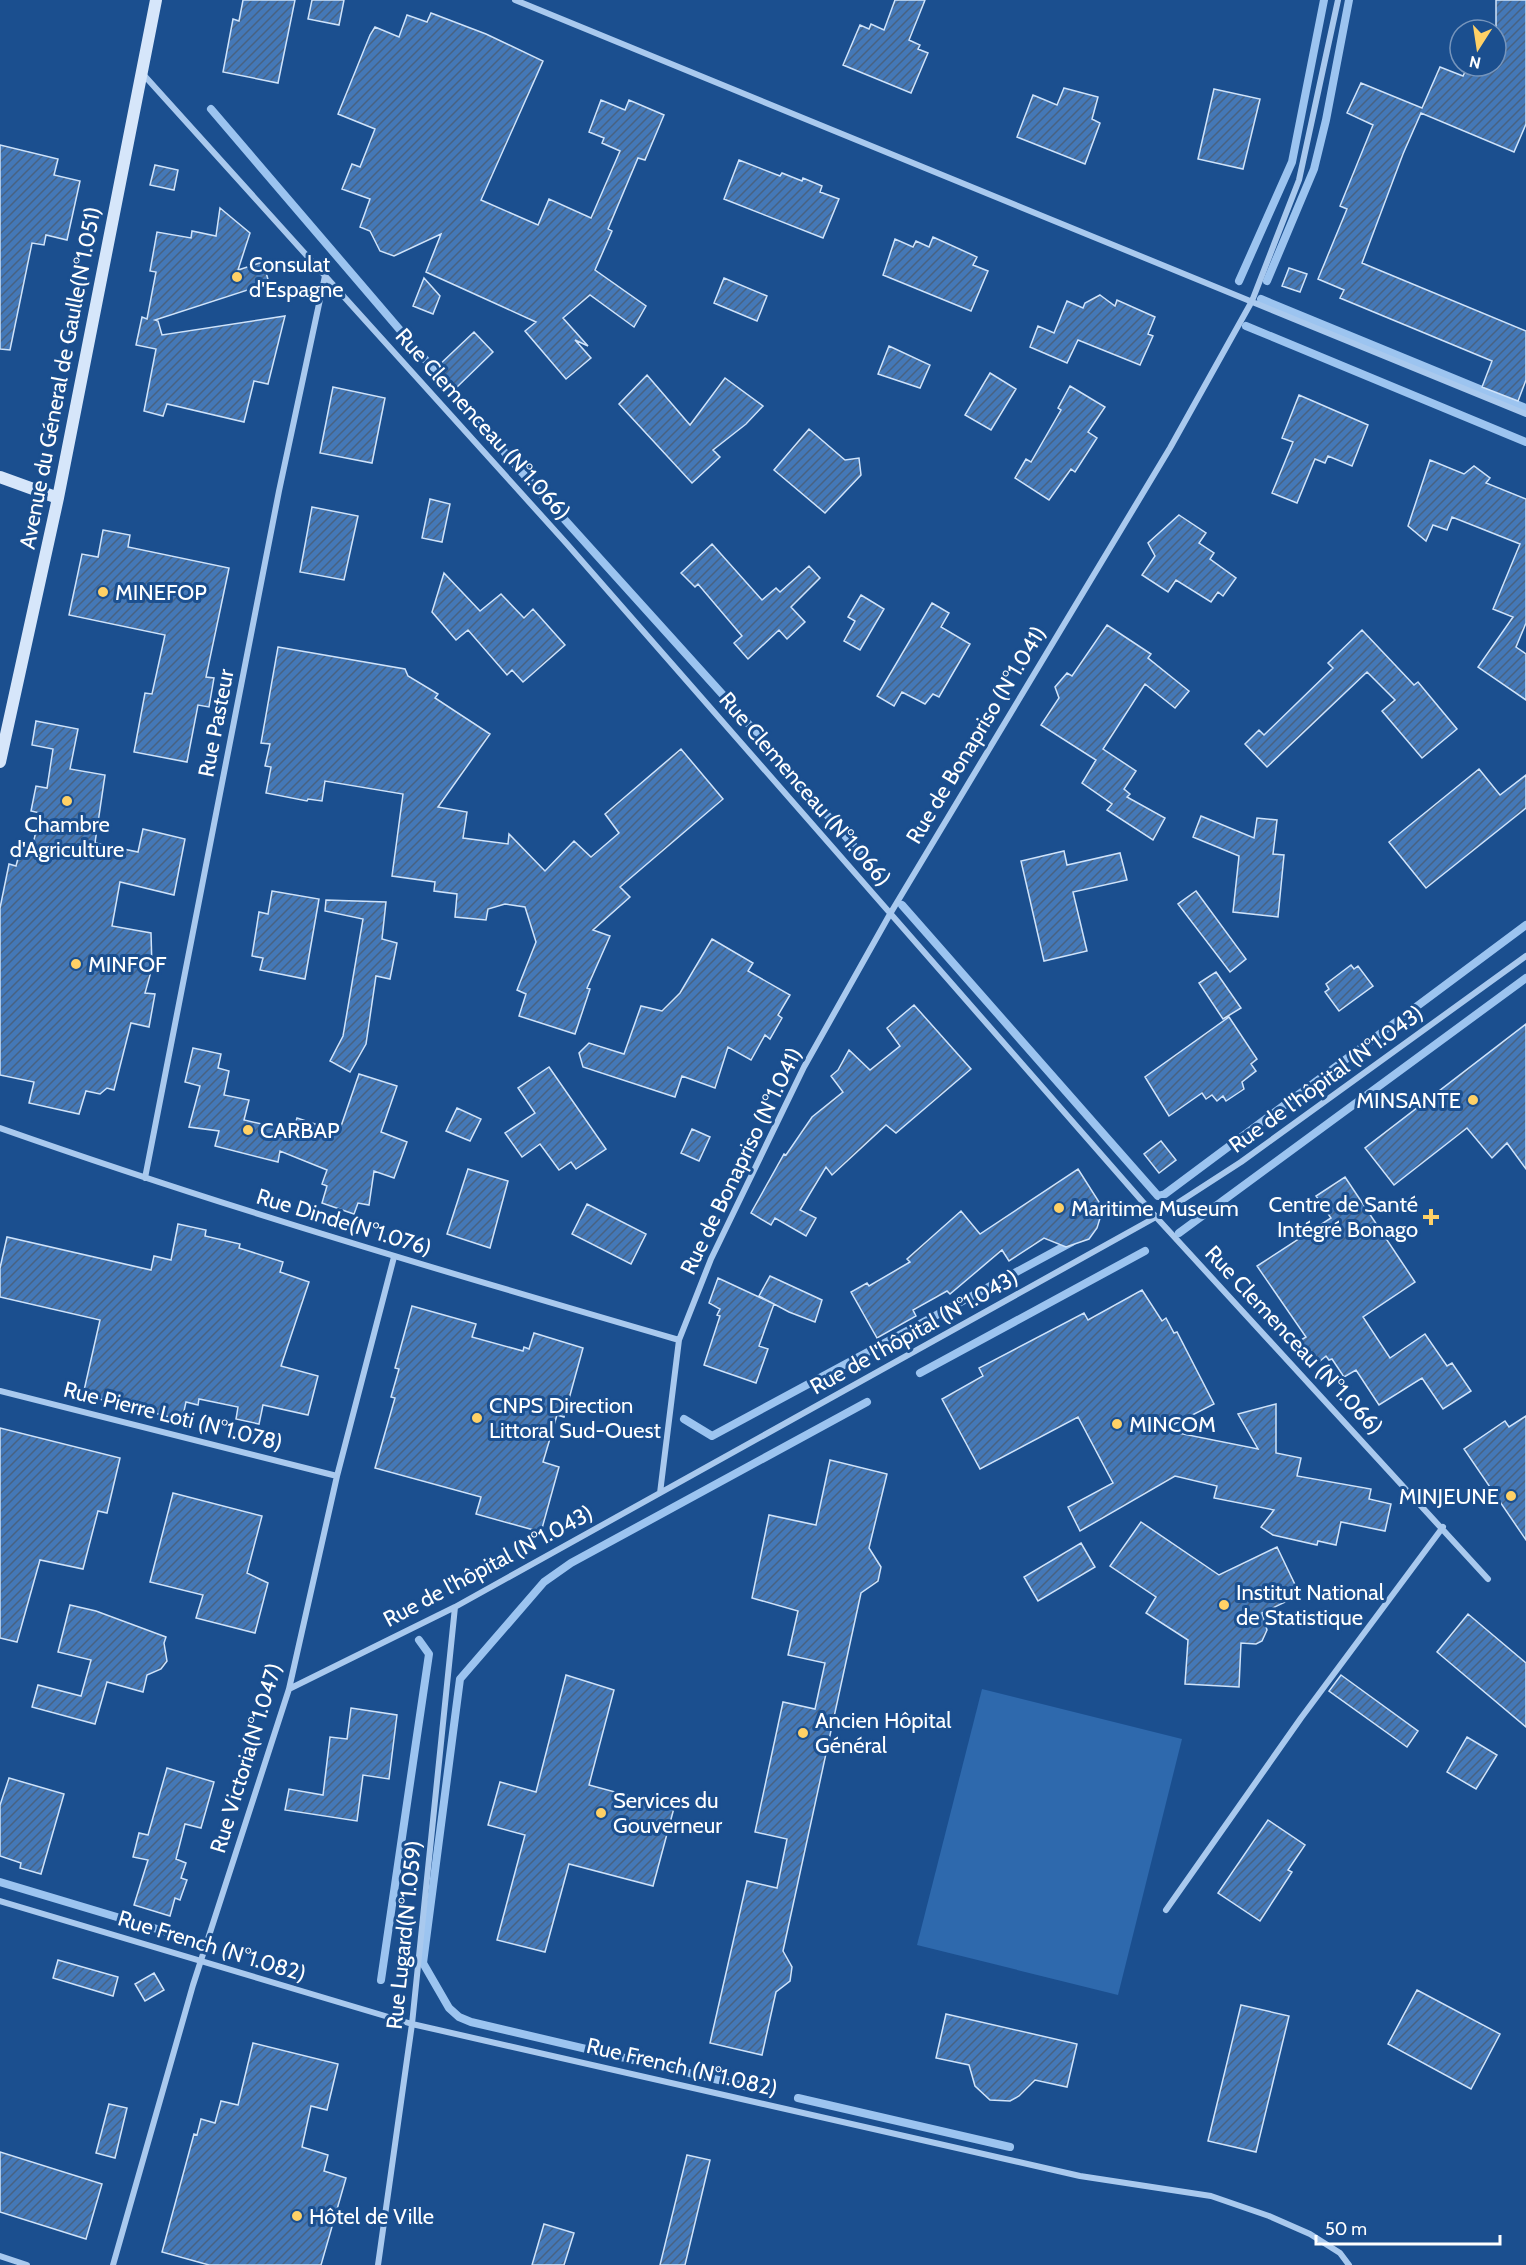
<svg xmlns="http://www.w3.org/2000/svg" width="1526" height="2265" viewBox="0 0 1526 2265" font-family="Cabin,sans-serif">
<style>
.pitch{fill:#2e69ad}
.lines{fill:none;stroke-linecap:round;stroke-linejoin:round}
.stream{stroke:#9cc4f0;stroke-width:8}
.building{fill:url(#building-hatch);stroke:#cfe3fa;stroke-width:1.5}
.street{stroke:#a9c9ee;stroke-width:6}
.secondary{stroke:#d6e6fa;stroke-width:12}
.poi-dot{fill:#ffd166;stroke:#1b4f8f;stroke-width:2}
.labels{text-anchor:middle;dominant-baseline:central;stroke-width:6;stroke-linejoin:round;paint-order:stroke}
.poi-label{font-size:22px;fill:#fff;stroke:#1b4f8f;text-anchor:start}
.street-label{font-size:22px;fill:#fff;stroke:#1b4f8f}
</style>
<defs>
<pattern id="building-hatch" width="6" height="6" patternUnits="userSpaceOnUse" patternTransform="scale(1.5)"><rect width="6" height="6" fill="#4478b7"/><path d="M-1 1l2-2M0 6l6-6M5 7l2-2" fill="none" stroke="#486282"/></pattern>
</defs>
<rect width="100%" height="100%" fill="#1b4f8f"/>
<path class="pitch" d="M 982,1689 L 1182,1739 L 1118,1995 L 917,1945 Z"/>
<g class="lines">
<path class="stream" d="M 211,109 L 518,468 L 733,706 L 878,874
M 1239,281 L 1292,162 L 1324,0
M 1267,281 L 1314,169 L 1326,120 L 1349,0
M 1261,299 L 1526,408
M 1246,326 L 1526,442
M 902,905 L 1158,1196 L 1165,1194 L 1526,925
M 1179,1233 L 1526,978
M 920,1373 L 1145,1251
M 684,1419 L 712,1436 L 1072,1242
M 0,1882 L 187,1938
M 381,1980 L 429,1654 L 419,1640
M 766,2091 L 471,2022 L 459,2017 L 449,2008 L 423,1963 L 460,1679 L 544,1582 L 571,1563 L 867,1402
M 798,2098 L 1010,2147"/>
</g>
<path class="building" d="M 243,0 L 295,0 L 278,83 L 223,72 L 233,19 L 239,21 Z
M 312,0 L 344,0 L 339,25 L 308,19 Z
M 895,0 L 925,0 L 909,40 L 920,45 L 918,49 L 928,53 L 911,93 L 843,65 L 860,25 L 869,29 L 871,24 L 884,30 Z
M 1496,0 L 1526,0 L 1526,124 L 1514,152 L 1421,113 L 1403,154 L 1362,263 L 1526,331 L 1526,380 L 1518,401 L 1482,387 L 1492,361 L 1340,298 L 1344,290 L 1318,279 L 1347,209 L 1340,206 L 1373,125 L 1347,113 L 1361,83 L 1422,108 L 1440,67 L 1463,76 L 1468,66 L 1496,66 Z
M 431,13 L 486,34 L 543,61 L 481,200 L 538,225 L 549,199 L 591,218 L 620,151 L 602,143 L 604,138 L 589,132 L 601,100 L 625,110 L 629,100 L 664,115 L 645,160 L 638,158 L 608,229 L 612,231 L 595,270 L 646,306 L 634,327 L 590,295 L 563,318 L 588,346 L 575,340 L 591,358 L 566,379 L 525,331 L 536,322 L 426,272 L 441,234 L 394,256 L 380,251 L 370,231 L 360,227 L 370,199 L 342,189 L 352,164 L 360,167 L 375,129 L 338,114 L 370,35 L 375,27 L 399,37 L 407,15 L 427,22 Z
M 1064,88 L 1098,97 L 1092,119 L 1100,123 L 1085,164 L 1017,137 L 1033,95 L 1057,105 Z
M 1214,89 L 1260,99 L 1243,169 L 1198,159 Z
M 0,145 L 58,159 L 54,175 L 80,181 L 67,240 L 46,235 L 44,245 L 32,243 L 10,350 L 0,349 Z
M 739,160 L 780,176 L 782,173 L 802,181 L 803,178 L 822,186 L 820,192 L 839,199 L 823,238 L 724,199 Z
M 155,165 L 178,170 L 174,190 L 150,185 Z
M 220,208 L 250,233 L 238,270 L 263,262 L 269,283 L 155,320 L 158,321 L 162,335 L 285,316 L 268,384 L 254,381 L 244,422 L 167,404 L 163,416 L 144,411 L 156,349 L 136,345 L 142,317 L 147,319 L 156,272 L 150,271 L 157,232 L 191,238 L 192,231 L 216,236 Z
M 933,237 L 977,257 L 973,265 L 988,271 L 971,311 L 883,275 L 895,239 L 913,247 L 916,241 L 929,247 Z
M 1289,268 L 1307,274 L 1300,292 L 1282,286 Z
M 424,278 L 440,296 L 433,314 L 413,306 Z
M 724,278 L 767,296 L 757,321 L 714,303 Z
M 1100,295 L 1115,306 L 1117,300 L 1155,317 L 1148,334 L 1153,336 L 1140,365 L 1078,340 L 1067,363 L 1030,347 L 1038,326 L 1054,333 L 1067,301 L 1083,308 L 1085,303 Z
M 474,332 L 493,352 L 456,388 L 436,368 Z
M 889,346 L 930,365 L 920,388 L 878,374 Z
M 990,373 L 1016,389 L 991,430 L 965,415 Z
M 647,375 L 690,425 L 725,378 L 763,406 L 746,424 L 713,450 L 720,457 L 692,483 L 619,404 Z
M 1070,386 L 1105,407 L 1088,432 L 1097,438 L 1075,472 L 1071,469 L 1049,500 L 1015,478 L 1026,459 L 1031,462 L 1061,410 L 1058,408 Z
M 333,387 L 385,398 L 372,463 L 320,453 Z
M 1299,395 L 1368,425 L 1352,466 L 1328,456 L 1325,463 L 1315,459 L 1297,503 L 1272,493 L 1293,442 L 1282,438 Z
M 809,429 L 845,460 L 859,458 L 861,475 L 825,513 L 774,470 Z
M 1430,460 L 1464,474 L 1474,466 L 1490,478 L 1486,483 L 1526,499 L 1526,623 L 1516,647 L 1526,654 L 1526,700 L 1478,667 L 1513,617 L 1493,609 L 1520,544 L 1452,517 L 1447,530 L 1433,525 L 1426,541 L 1408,526 Z
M 430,499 L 450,504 L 442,542 L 422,538 Z
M 312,507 L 358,516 L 344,580 L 300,572 Z
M 1179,515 L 1206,533 L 1199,543 L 1214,553 L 1210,559 L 1236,578 L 1223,596 L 1218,592 L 1211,602 L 1176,580 L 1168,592 L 1142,575 L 1155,556 L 1148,543 Z
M 103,530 L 130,535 L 128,547 L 229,568 L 206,677 L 214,678 L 209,707 L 198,705 L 187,762 L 134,752 L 145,693 L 152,694 L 165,635 L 69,615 L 82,554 L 98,557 Z
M 712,544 L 762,600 L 776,588 L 780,592 L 809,566 L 820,578 L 791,607 L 805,622 L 787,639 L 779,630 L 748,659 L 734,643 L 742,636 L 698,584 L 695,587 L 681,573 Z
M 444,573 L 480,611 L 501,594 L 524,618 L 533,609 L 565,645 L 523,682 L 512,670 L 507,675 L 468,630 L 456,640 L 432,612 Z
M 861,595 L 884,609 L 860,650 L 844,641 L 855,621 L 848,617 Z
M 932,603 L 949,613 L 941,627 L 970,644 L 939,697 L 933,694 L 925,704 L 902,692 L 894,706 L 877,696 Z
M 1107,625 L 1151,654 L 1148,658 L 1189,691 L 1175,708 L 1145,684 L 1103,749 L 1136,771 L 1124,789 L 1130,794 L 1127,797 L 1165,818 L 1153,840 L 1107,810 L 1112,804 L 1082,783 L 1096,760 L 1041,725 L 1059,698 L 1055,687 L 1067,673 L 1072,676 Z
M 1362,630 L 1414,685 L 1418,682 L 1457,729 L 1422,758 L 1382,711 L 1395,700 L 1367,672 L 1267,767 L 1245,744 L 1259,730 L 1264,735 L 1333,668 L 1328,663 Z
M 278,647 L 405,669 L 408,676 L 438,694 L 435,698 L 490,734 L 438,807 L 467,812 L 463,838 L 508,844 L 509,834 L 545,871 L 574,841 L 591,857 L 619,833 L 605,814 L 681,749 L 723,799 L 620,887 L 630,897 L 593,930 L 610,936 L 587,988 L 590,989 L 575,1034 L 519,1016 L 526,994 L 517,990 L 536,942 L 525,907 L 505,904 L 488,909 L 486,920 L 455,917 L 457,894 L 434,891 L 435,882 L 392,876 L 403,794 L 325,781 L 322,801 L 308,799 L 307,801 L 266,793 L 271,767 L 265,766 L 270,744 L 261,743 Z
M 36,721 L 78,729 L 70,769 L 105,775 L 95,843 L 138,852 L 143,829 L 185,839 L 174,895 L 120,882 L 112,926 L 151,933 L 152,968 L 145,993 L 155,994 L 149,1027 L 131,1023 L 114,1090 L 107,1088 L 100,1094 L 86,1091 L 79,1114 L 29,1103 L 34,1082 L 0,1075 L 0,908 L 9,864 L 16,866 L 21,847 L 32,849 L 40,813 L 31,811 L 36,786 L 47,788 L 53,749 L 32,745 Z
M 1479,769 L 1500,795 L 1526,775 L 1526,808 L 1426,888 L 1389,842 Z
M 1201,816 L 1254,838 L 1257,818 L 1277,820 L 1273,854 L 1284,855 L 1278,917 L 1233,912 L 1239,856 L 1193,837 Z
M 1064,851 L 1067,865 L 1120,853 L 1127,880 L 1073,892 L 1087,951 L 1044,961 L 1021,861 Z
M 272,891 L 319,899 L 305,979 L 260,970 L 263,958 L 252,956 L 259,912 L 268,914 Z
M 1196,891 L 1246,959 L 1230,972 L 1178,904 Z
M 326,900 L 386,902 L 382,939 L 397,943 L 390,979 L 376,976 L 366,1044 L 350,1072 L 330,1061 L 343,1036 L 363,919 L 325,911 Z
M 712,939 L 753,963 L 748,971 L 790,995 L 778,1015 L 782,1018 L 770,1039 L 765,1035 L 751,1060 L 728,1047 L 715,1088 L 682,1076 L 675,1097 L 583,1067 L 579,1053 L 589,1043 L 624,1054 L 641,1006 L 662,1011 L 680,993 Z
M 1351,965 L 1354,969 L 1358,966 L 1373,986 L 1339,1011 L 1325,992 L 1329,989 L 1326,984 Z
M 1216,972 L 1241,1008 L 1223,1019 L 1199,983 Z
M 914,1005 L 971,1069 L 896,1133 L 886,1125 L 832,1175 L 826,1167 L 800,1210 L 816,1218 L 806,1236 L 775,1218 L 771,1225 L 751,1213 L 784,1154 L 786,1155 L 812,1117 L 843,1092 L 831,1076 L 838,1070 L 849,1050 L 870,1070 L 900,1046 L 887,1028 Z
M 1229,1017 L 1257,1059 L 1251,1064 L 1256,1071 L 1242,1082 L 1244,1089 L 1226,1101 L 1223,1096 L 1217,1101 L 1212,1095 L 1206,1099 L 1202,1093 L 1169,1116 L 1145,1077 Z
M 1526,1024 L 1526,1169 L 1507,1143 L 1492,1158 L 1467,1128 L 1394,1185 L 1365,1148 Z
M 193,1048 L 221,1054 L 218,1068 L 229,1071 L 224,1095 L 249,1100 L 244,1120 L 293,1131 L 297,1118 L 339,1132 L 359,1074 L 397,1086 L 381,1132 L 407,1142 L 394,1178 L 374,1171 L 369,1205 L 358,1203 L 354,1214 L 322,1203 L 327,1186 L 322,1184 L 327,1170 L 280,1151 L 278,1162 L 215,1146 L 219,1131 L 189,1127 L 200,1086 L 185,1082 Z
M 549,1067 L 606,1149 L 576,1169 L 571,1162 L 559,1170 L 540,1144 L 522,1157 L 505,1133 L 535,1113 L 518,1088 Z
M 457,1108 L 481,1119 L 470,1141 L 446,1131 Z
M 692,1129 L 710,1137 L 699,1161 L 681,1153 Z
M 1161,1141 L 1176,1160 L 1159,1173 L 1144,1154 Z
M 468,1169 L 508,1181 L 490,1248 L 447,1234 Z
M 1078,1169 L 1099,1202 L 1101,1215 L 1097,1228 L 1089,1239 L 1066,1247 L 1044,1238 L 1009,1261 L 1002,1250 L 950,1294 L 947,1291 L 913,1310 L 916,1316 L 877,1338 L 851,1292 L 867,1283 L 869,1286 L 910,1262 L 907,1259 L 961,1211 L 980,1234 Z
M 1345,1177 L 1415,1282 L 1363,1317 L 1390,1358 L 1425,1334 L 1447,1366 L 1452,1363 L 1471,1391 L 1443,1409 L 1422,1378 L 1379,1405 L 1356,1370 L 1344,1377 L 1332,1359 L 1329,1360 L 1326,1356 L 1314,1366 L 1301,1340 L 1306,1337 L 1257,1266 L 1331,1218 L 1316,1196 Z
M 587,1204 L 646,1234 L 631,1264 L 572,1234 Z
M 178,1224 L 206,1230 L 205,1236 L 240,1244 L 239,1248 L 283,1262 L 280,1272 L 309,1282 L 281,1366 L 318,1376 L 308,1415 L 263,1405 L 259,1424 L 236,1419 L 238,1407 L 199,1399 L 198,1405 L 186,1402 L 182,1420 L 83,1395 L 100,1320 L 0,1297 L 0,1268 L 7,1237 L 151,1270 L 154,1256 L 171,1260 Z
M 770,1276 L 822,1300 L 815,1322 L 789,1312 L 759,1296 Z
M 718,1278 L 774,1304 L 759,1346 L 768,1349 L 756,1383 L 704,1365 L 720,1316 L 717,1315 L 720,1309 L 709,1303 Z
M 1142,1290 L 1162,1321 L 1166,1318 L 1174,1333 L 1177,1332 L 1214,1404 L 1163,1430 L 1258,1449 L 1238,1414 L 1276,1404 L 1276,1453 L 1301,1458 L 1297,1476 L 1371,1489 L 1369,1499 L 1391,1504 L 1385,1531 L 1341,1522 L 1336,1545 L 1318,1541 L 1317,1545 L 1273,1535 L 1261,1527 L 1274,1510 L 1214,1498 L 1217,1486 L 1175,1476 L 1080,1531 L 1068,1507 L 1113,1483 L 1078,1417 L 980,1469 L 942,1399 L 983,1376 L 979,1368 L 1084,1313 L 1088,1320 Z
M 412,1306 L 476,1324 L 472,1337 L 523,1351 L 524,1347 L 529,1349 L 534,1333 L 583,1348 L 564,1417 L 557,1415 L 543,1462 L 559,1467 L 541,1532 L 476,1514 L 481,1497 L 375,1468 L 395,1398 L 391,1397 L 399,1369 L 395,1368 Z
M 1526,1416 L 1526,1540 L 1464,1449 L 1505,1421 L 1509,1427 Z
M 0,1428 L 120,1458 L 107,1513 L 98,1511 L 83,1569 L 40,1560 L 17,1642 L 0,1638 Z
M 830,1460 L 887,1474 L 869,1548 L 881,1567 L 878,1581 L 861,1593 L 783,1951 L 792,1967 L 790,1981 L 776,1992 L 762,2055 L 710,2043 L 747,1881 L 777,1888 L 787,1839 L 755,1832 L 783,1702 L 815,1709 L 825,1663 L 788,1655 L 798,1611 L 752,1598 L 769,1515 L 816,1525 Z
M 173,1493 L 262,1516 L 247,1573 L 268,1583 L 255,1633 L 196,1618 L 203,1595 L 150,1582 Z
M 1141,1522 L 1219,1575 L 1277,1547 L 1300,1595 L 1262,1613 L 1267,1630 L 1262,1641 L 1256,1644 L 1241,1643 L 1239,1687 L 1185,1684 L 1188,1640 L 1146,1613 L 1156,1597 L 1110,1566 Z
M 1081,1543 L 1095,1567 L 1038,1601 L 1024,1577 Z
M 70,1605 L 96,1611 L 166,1637 L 164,1643 L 167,1661 L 161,1669 L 147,1675 L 143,1692 L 107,1682 L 95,1724 L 32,1707 L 38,1685 L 81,1696 L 91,1660 L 58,1652 Z
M 1468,1614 L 1526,1663 L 1526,1727 L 1437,1652 Z
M 566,1675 L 614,1690 L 589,1785 L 674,1808 L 653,1886 L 569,1864 L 545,1952 L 497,1940 L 525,1835 L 488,1825 L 500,1782 L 536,1792 Z
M 1341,1675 L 1418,1731 L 1407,1747 L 1329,1691 Z
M 351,1708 L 397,1715 L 389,1779 L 363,1775 L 357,1821 L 285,1810 L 289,1789 L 323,1795 L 330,1737 L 347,1739 Z
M 1467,1737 L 1497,1755 L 1476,1789 L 1447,1772 Z
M 167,1768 L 214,1782 L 201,1828 L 185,1824 L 176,1859 L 186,1863 L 181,1878 L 187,1880 L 180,1900 L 175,1898 L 170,1916 L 134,1905 L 148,1860 L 133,1857 L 139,1833 L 148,1835 Z
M 9,1778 L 64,1794 L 41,1874 L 20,1868 L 21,1863 L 0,1856 L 0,1805 Z
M 1268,1820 L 1305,1845 L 1288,1870 L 1292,1872 L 1260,1921 L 1218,1893 Z
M 58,1960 L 118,1977 L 113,1996 L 53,1978 Z
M 154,1973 L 164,1990 L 145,2001 L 135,1984 Z
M 1417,1990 L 1500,2034 L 1471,2089 L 1388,2044 Z
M 1241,2005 L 1289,2016 L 1256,2152 L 1208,2141 Z
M 946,2014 L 1077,2044 L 1067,2087 L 1035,2080 L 1019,2096 L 1010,2101 L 990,2100 L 975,2086 L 969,2065 L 936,2058 Z
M 253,2043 L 338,2064 L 327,2110 L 311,2106 L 302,2147 L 328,2155 L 324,2171 L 346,2178 L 321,2265 L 209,2265 L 162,2252 L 194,2134 L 197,2135 L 201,2119 L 215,2123 L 221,2101 L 238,2105 Z
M 109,2104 L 127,2108 L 115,2158 L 96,2153 Z
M 0,2152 L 102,2184 L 86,2239 L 0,2212 Z
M 687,2155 L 710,2160 L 685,2265 L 660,2265 Z
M 544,2224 L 574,2233 L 564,2265 L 532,2265 Z"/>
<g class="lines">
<path class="street" d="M 515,0 L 1526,414
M 142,73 L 567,544 L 1156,1217 L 1488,1579
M 0,1128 C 224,1207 452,1274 679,1340
M 145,1178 L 279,491 L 325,276
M 0,1391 L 337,1476
M 660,1493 L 679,1340 L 711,1259 L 804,1067 L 890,914 L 1170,448 L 1252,301 L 1299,180 L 1338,0
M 289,1689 L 455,1607 L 1156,1217 L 1241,1162 L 1526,956
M 0,1901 L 412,2024 L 1080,2176 L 1211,2196 L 1269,2216 L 1310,2234 L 1340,2253 L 1349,2265
M 1166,1910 L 1301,1718 L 1443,1527
M 0,2256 L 27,2265
M 113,2265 L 193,1985 L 289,1689 L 337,1476 L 394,1257
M 378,2265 L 412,2024 L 455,1607"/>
<path class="secondary" d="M 0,477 L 58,498
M 0,762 L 58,498 L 156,0"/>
</g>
<g class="poi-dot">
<circle cx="237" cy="277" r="6"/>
<circle cx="103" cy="592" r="6"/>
<circle cx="67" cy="801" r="6"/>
<circle cx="76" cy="964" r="6"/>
<circle cx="1473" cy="1100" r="6"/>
<circle cx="248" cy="1130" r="6"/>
<circle cx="1059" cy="1208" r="6"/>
<path d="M1428 1208h6v6h6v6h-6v6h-6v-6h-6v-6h6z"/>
<circle cx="477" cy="1418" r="6"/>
<circle cx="1117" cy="1424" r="6"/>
<circle cx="1511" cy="1496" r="6"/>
<circle cx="1224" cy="1605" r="6"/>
<circle cx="803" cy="1733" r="6"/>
<circle cx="601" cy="1813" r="6"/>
<circle cx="297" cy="2216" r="6"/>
</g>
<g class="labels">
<g class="poi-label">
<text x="249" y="264">Consulat<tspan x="249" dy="25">d'Espagne</tspan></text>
<text x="115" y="592">MINEFOP</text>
<text x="67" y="824" text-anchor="middle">Chambre<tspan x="67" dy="25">d'Agriculture</tspan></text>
<text x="88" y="964">MINFOF</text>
<text x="1461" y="1100" text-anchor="end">MINSANTE</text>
<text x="260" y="1130">CARBAP</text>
<text x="1418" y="1204" text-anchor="end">Centre de Santé<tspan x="1418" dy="25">Intégré Bonago</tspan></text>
<text x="1071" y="1208">Maritime Museum</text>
<text x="489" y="1405">CNPS Direction<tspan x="489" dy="25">Littoral Sud-Ouest</tspan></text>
<text x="1129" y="1424">MINCOM</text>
<text x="1499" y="1496" text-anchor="end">MINJEUNE</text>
<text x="1236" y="1592">Institut National<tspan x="1236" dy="25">de Statistique</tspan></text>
<text x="815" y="1720">Ancien Hôpital<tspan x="815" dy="25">Général</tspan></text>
<text x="613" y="1800">Services du<tspan x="613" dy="25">Gouverneur</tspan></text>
<text x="309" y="2216">Hôtel de Ville</text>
</g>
<g class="street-label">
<text transform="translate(60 378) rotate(-79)">Avenue du Géneral de Gaulle(N°1.051)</text>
<text transform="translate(483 424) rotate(48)">Rue Clemenceau (N°1.066)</text>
<text transform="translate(216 723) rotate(-79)">Rue Pasteur</text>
<text transform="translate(976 735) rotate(-59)">Rue de Bonapriso (N°1.041)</text>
<text transform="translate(805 789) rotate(49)">Rue Clemenceau (N°1.066)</text>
<text transform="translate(1326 1079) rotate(-36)">Rue de l'hôpital (N°1.043)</text>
<text transform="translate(741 1161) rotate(-64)">Rue de Bonapriso (N°1.041)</text>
<text transform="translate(344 1222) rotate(17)">Rue Dinde(N°1.076)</text>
<text transform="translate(914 1332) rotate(-29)">Rue de l'hôpital (N°1.043)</text>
<text transform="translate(1294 1340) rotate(47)">Rue Clemenceau (N°1.066)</text>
<text transform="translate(173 1416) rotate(14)">Rue Pierre Loti (N°1.078)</text>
<text transform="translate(488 1566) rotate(-28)">Rue de l'hôpital (N°1.043)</text>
<text transform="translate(246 1758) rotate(-73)">Rue Victoria(N°1.047)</text>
<text transform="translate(404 1935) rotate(-84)">Rue Lugard(N°1.059)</text>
<text transform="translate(212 1946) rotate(17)">Rue French (N°1.082)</text>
<text transform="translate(682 2067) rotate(13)">Rue French (N°1.082)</text>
</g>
</g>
<g transform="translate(1478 48) rotate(192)"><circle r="28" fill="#1b4f8f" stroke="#7695bc" stroke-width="1.5"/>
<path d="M0-4.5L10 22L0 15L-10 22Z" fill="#ffd166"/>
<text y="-9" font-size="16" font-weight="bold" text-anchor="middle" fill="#ffffff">N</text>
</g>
<path d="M1316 2235v9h184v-9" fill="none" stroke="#ffffff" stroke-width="3"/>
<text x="1325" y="2235" font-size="18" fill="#ffffff" stroke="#1b4f8f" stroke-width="4.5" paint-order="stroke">50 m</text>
</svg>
